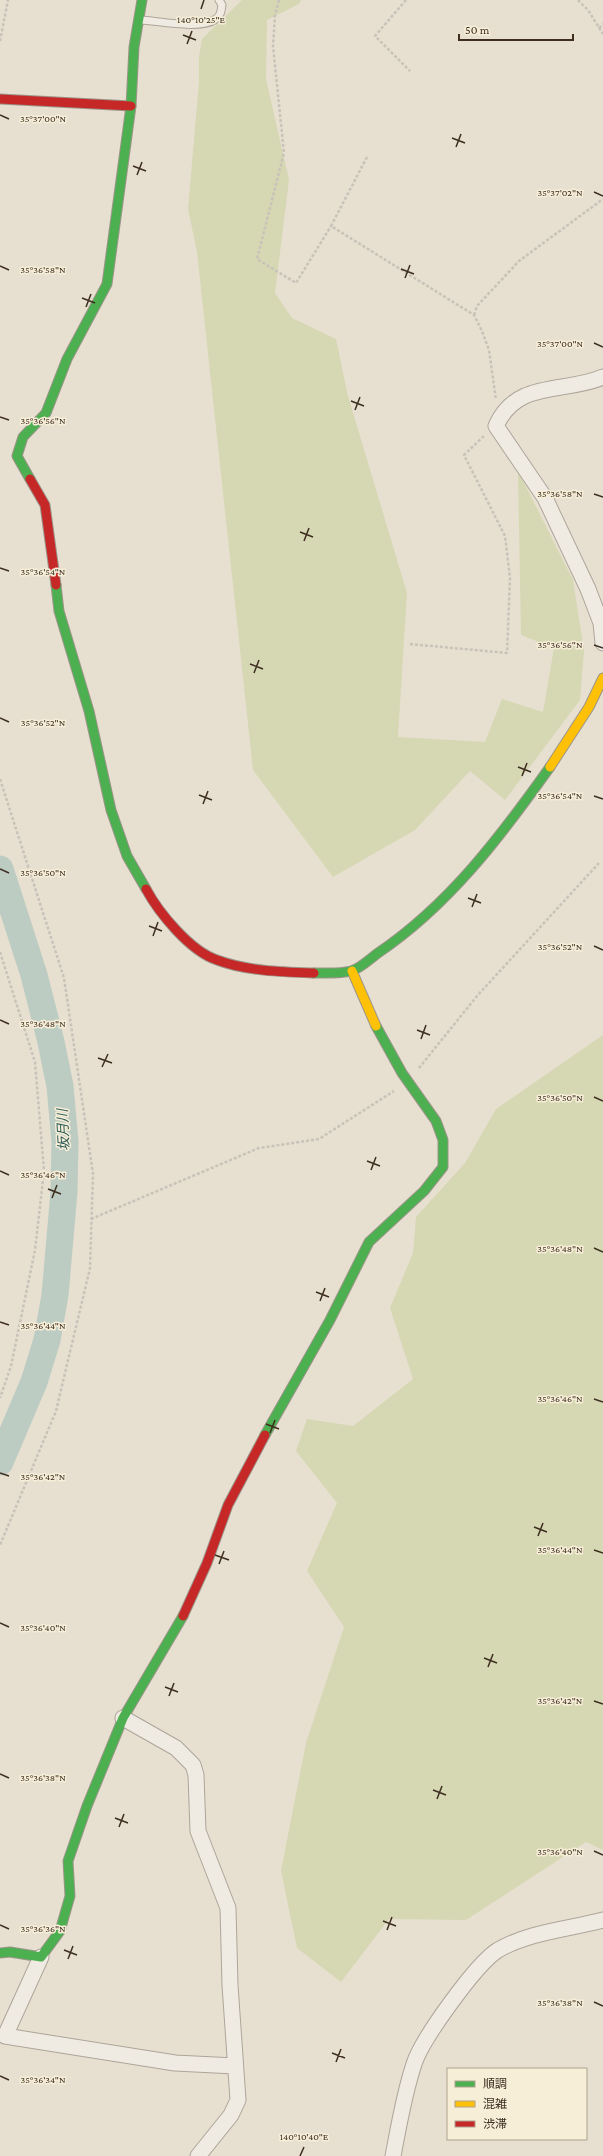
<svg xmlns="http://www.w3.org/2000/svg" width="603" height="2156" viewBox="0 0 603 2156" font-family="'Crimson Pro','Noto Sans JP',serif">
<style>
.green{fill:#d6d7b3}
.lines{fill:none;stroke-linecap:round;stroke-linejoin:round}
.river{stroke:#bcccc2;stroke-width:27}
.lane-casing{stroke:#ada599;stroke-width:9}
.street-casing{stroke:#ada599;stroke-width:17}
.fast-casing{stroke:#9c958a;stroke-width:11}
.slow-casing{stroke:#9c958a;stroke-width:11}
.jam-casing{stroke:#9c958a;stroke-width:11}
.path{stroke:#c8c2b9;stroke-width:2.5;stroke-dasharray:3 2;stroke-linecap:butt}
.lane{stroke:#efebe3;stroke-width:7}
.street{stroke:#efebe3;stroke-width:15}
.fast{stroke:#4caf50;stroke-width:9}
.slow{stroke:#ffc107;stroke-width:9}
.jam{stroke:#c62828;stroke-width:9}
.ticks{fill:none;stroke:#3d2e20;stroke-width:1.5}
.labels{text-anchor:middle;dominant-baseline:central;stroke-width:3;stroke-linejoin:round;paint-order:stroke}
.water-label{font-size:14px;font-style:italic;fill:#2f5d5a;stroke:#f7eed8}
.ticks-label{font-size:10px;text-anchor:middle;fill:#3d2e20;stroke:#f7eed8;stroke-width:3;stroke-linejoin:round;paint-order:stroke}
</style>
<rect width="100%" height="100%" fill="#e7e0d1"/>
<path class="green" d="M 242,0 L 301,0 L 299,4 L 267,20 L 266,79 L 289,180 L 275,293 L 292,318 L 336,339 L 348,396 L 407,593 L 398,737 L 485,742 L 502,699 L 543,712 L 554,648 L 521,635 L 518,471 L 573,580 L 584,651 L 580,700 L 505,800 L 470,771 L 415,830 L 333,877 L 253,770 L 197,252 L 188,209 L 199,82 L 199,57 L 202,39 Z
M 603,1035 L 603,1850 L 586,1842 L 466,1920 L 389,1919 L 341,1982 L 297,1948 L 281,1871 L 306,1743 L 344,1627 L 307,1571 L 337,1503 L 296,1451 L 307,1419 L 353,1426 L 413,1379 L 390,1308 L 413,1253 L 416,1217 L 465,1163 L 496,1109 Z"/>
<g class="lines">
<path class="river" d="M 0,869 L 34,975 L 51,1042 L 60,1086 L 65,1142 L 64,1192 L 55,1295 L 47,1340 L 34,1382 L 0,1462"/>
<g class="lane-casing">
<path id="lane" d="M 141,20 C 159,21 201,30 216,19 C 221,15 221,11 222,5 L 219,0"/>
</g>
<g class="street-casing">
<path id="street" d="M 603,377 C 564,394 517,379 496,426 L 545,498 L 588,589 L 601,623 L 603,643
M 123,1718 L 176,1748 L 193,1765 L 196,1775 L 198,1831 L 228,1908 L 230,1985 L 238,2100 L 231,2115 L 198,2156
M 41,1957 L 5,2036 L 175,2063 L 235,2066
M 393,2156 C 399,2125 404,2094 414,2064 C 422,2039 476,1964 498,1950 C 529,1932 569,1929 603,1920"/>
</g>
<g class="fast-casing">
<path id="fast" d="M 30,479 L 17,456 L 23,437 L 46,413 L 67,359 L 107,284 L 131,106 L 134,47 L 142,0
M 56,585 L 59,611 L 89,711 L 111,810 L 127,856 L 146,889
M 314,973 C 326,973 339,974 351,971 C 360,969 371,958 378,953 C 449,905 501,836 550,767
M 265,1435 L 330,1320 L 369,1242 L 424,1191 L 443,1167 L 443,1140 L 436,1121 L 402,1073 L 376,1026
M 0,1953 L 10,1952 L 41,1957 L 60,1931 L 70,1896 L 68,1861 L 87,1806 L 123,1718 L 183,1616"/>
</g>
<g class="slow-casing">
<path id="slow" d="M 550,767 L 589,707 L 603,678
M 352,971 L 376,1026"/>
</g>
<g class="jam-casing">
<path id="jam" d="M 0,99 L 131,106
M 30,479 L 45,505 L 56,585
M 146,889 C 159,913 190,951 217,960 C 246,971 283,972 314,973
M 183,1616 L 207,1563 L 228,1505 L 265,1435"/>
</g>
<path class="path" d="M 279,0 L 275,15 L 273,46 L 284,153 L 257,259 L 296,283 L 331,226
M 406,0 L 375,36 L 410,71
M 578,0 L 588,10 L 603,34
M 599,28 L 603,24
M 0,41 L 8,0
M 367,157 L 331,226 L 474,315 L 482,331 L 489,350 L 496,400
M 474,315 L 477,306 L 519,261 L 603,199
M 410,644 L 507,653 L 510,578 L 505,536 L 464,455 L 485,435
M 0,779 L 64,978 L 93,1174 L 90,1268 L 56,1411 L 0,1545
M 0,952 L 35,1062 L 44,1171 L 35,1250 L 11,1366 L 0,1398
M 419,1068 L 477,996 L 599,863
M 91,1219 L 259,1148 L 319,1139 L 394,1091"/>
<use href="#lane" class="lane"/>
<use href="#street" class="street"/>
<use href="#fast" class="fast"/>
<use href="#slow" class="slow"/>
<use href="#jam" class="jam"/>
</g>
<path class="ticks" d="M 201,9 L 204,0M 183,35 L 196,40M 187,44 L 192,31M 0,115 L 9,119M 452,138 L 465,143M 456,147 L 461,134M 133,166 L 146,171M 137,175 L 142,162M 594,192 L 603,196M 0,266 L 9,270M 401,269 L 414,274M 405,278 L 410,265M 82,298 L 95,303M 86,307 L 91,294M 594,343 L 603,347M 351,401 L 364,406M 355,410 L 360,397M 0,417 L 9,420M 594,494 L 603,497M 300,532 L 313,537M 304,541 L 309,528M 0,568 L 9,571M 594,645 L 603,648M 250,664 L 263,669M 254,673 L 259,660M 0,718 L 9,722M 518,767 L 531,772M 522,776 L 527,763M 199,795 L 212,800M 594,796 L 603,799M 203,804 L 208,791M 0,869 L 9,873M 468,898 L 481,903M 472,907 L 477,894M 149,926 L 162,931M 153,936 L 158,922M 594,946 L 603,950M 0,1020 L 9,1024M 417,1030 L 430,1035M 421,1039 L 426,1025M 98,1058 L 112,1063M 102,1067 L 108,1054M 594,1097 L 603,1101M 367,1161 L 380,1166M 371,1170 L 376,1157M 0,1171 L 9,1175M 48,1189 L 61,1194M 52,1198 L 57,1185M 594,1248 L 603,1252M 316,1292 L 329,1297M 320,1301 L 325,1288M 0,1322 L 9,1325M 594,1399 L 603,1402M 266,1424 L 279,1429M 270,1433 L 275,1420M 0,1473 L 9,1476M 534,1527 L 547,1532M 538,1536 L 543,1523M 594,1550 L 603,1553M 215,1555 L 229,1560M 219,1564 L 224,1551M 0,1623 L 9,1627M 484,1658 L 497,1663M 488,1667 L 493,1654M 165,1687 L 178,1692M 169,1696 L 174,1683M 594,1701 L 603,1704M 0,1774 L 9,1778M 433,1790 L 446,1795M 437,1799 L 442,1786M 115,1818 L 128,1823M 119,1827 L 124,1814M 594,1851 L 603,1855M 383,1921 L 396,1926M 0,1925 L 9,1929M 387,1930 L 392,1917M 64,1950 L 77,1955M 68,1959 L 73,1946M 594,2002 L 603,2006M 332,2053 L 345,2058M 336,2062 L 341,2049M 0,2076 L 9,2080M 300,2156 L 304,2147"/>
<g class="labels">
<g class="water-label">
<text transform="translate(63 1130) rotate(-93)">坂月川</text>
</g>
</g>
<g class="ticks-label">
<text x="201" y="23">140°10'25"E</text>
<text x="43" y="122">35°37'00"N</text>
<text x="560" y="196">35°37'02"N</text>
<text x="43" y="273">35°36'58"N</text>
<text x="560" y="347">35°37'00"N</text>
<text x="43" y="424">35°36'56"N</text>
<text x="560" y="497">35°36'58"N</text>
<text x="43" y="575">35°36'54"N</text>
<text x="560" y="648">35°36'56"N</text>
<text x="43" y="726">35°36'52"N</text>
<text x="560" y="799">35°36'54"N</text>
<text x="43" y="876">35°36'50"N</text>
<text x="560" y="950">35°36'52"N</text>
<text x="43" y="1027">35°36'48"N</text>
<text x="560" y="1101">35°36'50"N</text>
<text x="43" y="1178">35°36'46"N</text>
<text x="560" y="1252">35°36'48"N</text>
<text x="43" y="1329">35°36'44"N</text>
<text x="560" y="1402">35°36'46"N</text>
<text x="43" y="1480">35°36'42"N</text>
<text x="560" y="1553">35°36'44"N</text>
<text x="43" y="1631">35°36'40"N</text>
<text x="560" y="1704">35°36'42"N</text>
<text x="43" y="1781">35°36'38"N</text>
<text x="560" y="1855">35°36'40"N</text>
<text x="43" y="1932">35°36'36"N</text>
<text x="560" y="2006">35°36'38"N</text>
<text x="43" y="2083">35°36'34"N</text>
<text x="304" y="2140">140°10'40"E</text>
</g>
<rect x="447" y="2068" width="140" height="72" fill="#f7eed8" stroke="#ada18e"/>
<rect x="455" y="2081" width="20" height="6" fill="#4caf50" stroke="#ada18e"/>
<text x="483" y="2088" font-size="12" fill="#3d2e20">順調</text>
<rect x="455" y="2101" width="20" height="6" fill="#ffc107" stroke="#ada18e"/>
<text x="483" y="2108" font-size="12" fill="#3d2e20">混雑</text>
<rect x="455" y="2121" width="20" height="6" fill="#c62828" stroke="#ada18e"/>
<text x="483" y="2128" font-size="12" fill="#3d2e20">渋滞</text>
<path d="M459 34v6h114v-6" fill="none" stroke="#3d2e20" stroke-width="2"/>
<text x="465" y="34" font-size="12" fill="#3d2e20" stroke="#f7eed8" stroke-width="3" paint-order="stroke">50 m</text>
</svg>
